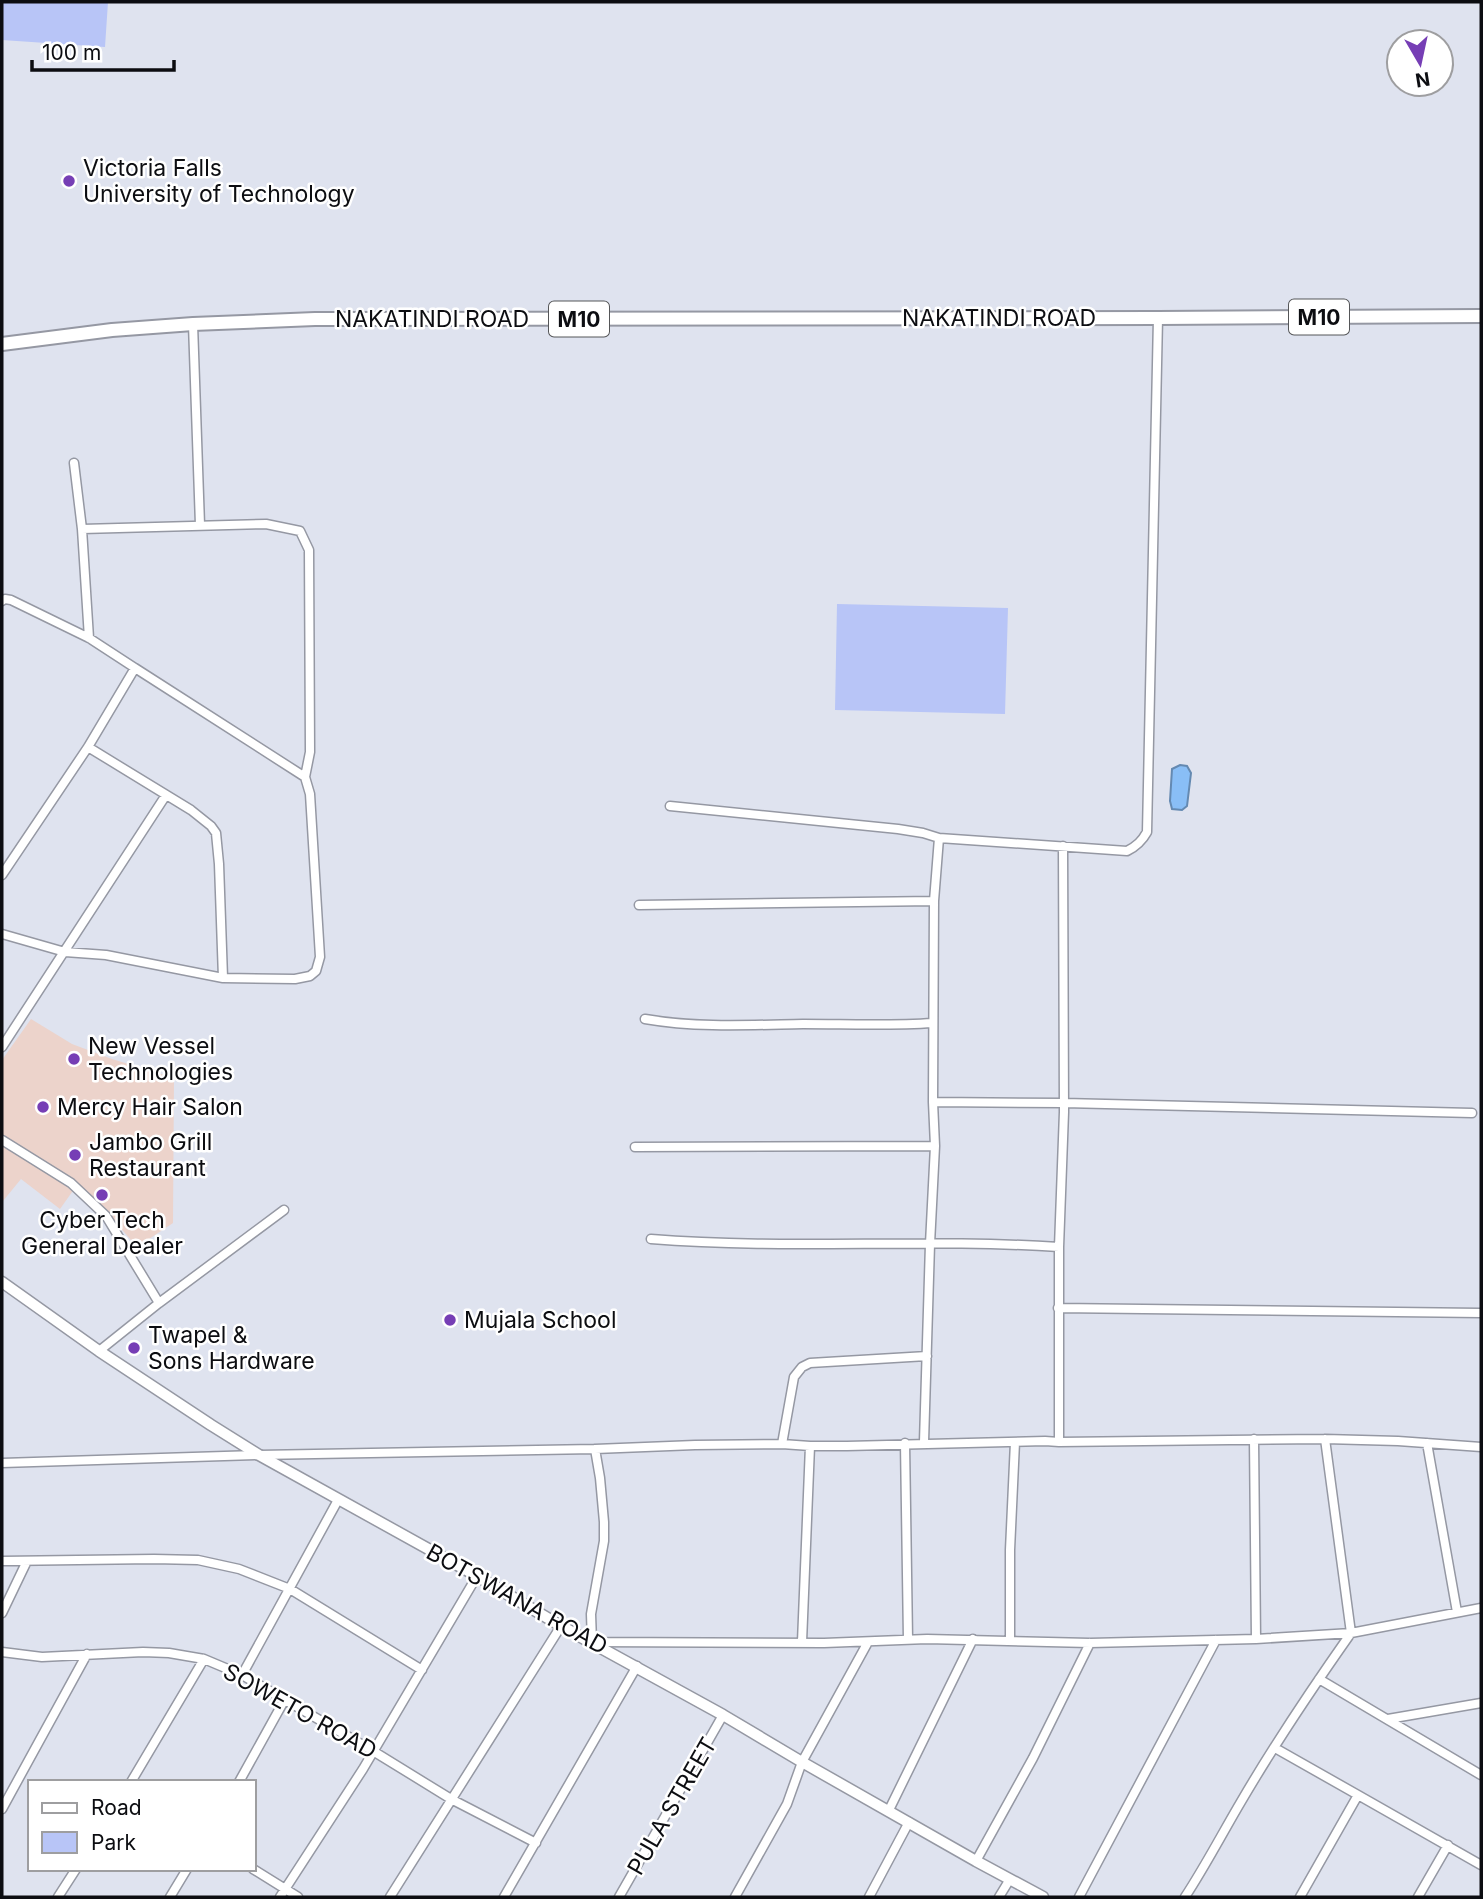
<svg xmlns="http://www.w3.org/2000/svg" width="1483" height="1899" viewBox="0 0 1483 1899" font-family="Inter,sans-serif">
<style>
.commercial{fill:#ecd3cb}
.green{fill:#b8c5f7}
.water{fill:#89bef6;stroke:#6489b1;stroke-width:2}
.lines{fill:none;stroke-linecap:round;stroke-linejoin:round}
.minor-casing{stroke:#9598a3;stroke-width:11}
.tertiary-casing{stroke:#9598a3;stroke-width:13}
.trunk-casing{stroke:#9598a3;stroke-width:16}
.minor{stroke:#fff;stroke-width:8}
.tertiary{stroke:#fff;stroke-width:10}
.trunk{stroke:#fff;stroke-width:12}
.poi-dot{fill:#763eb5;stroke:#fff;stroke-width:2.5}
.labels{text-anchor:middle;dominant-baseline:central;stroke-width:5;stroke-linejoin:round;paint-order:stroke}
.shield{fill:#fff;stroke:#555658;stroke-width:2}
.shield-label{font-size:21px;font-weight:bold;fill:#0c0d11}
.poi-label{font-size:23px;fill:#0c0d11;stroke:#fff;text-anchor:start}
.street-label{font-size:23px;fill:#0c0d11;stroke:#fff}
</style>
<rect width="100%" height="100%" fill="#dfe3ef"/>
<path class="commercial" d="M 31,1019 L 72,1044 L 112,1059 L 174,1078 L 173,1223 L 137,1247 L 105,1210 L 77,1185 L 60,1209 L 21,1179 L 3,1201 L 2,1200 L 2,1060 Z"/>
<path class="green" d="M 2,2 L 108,2 L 105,47 L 2,40 Z
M 837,604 L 1008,608 L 1005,714 L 835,710 Z"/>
<path class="water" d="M 1180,765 L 1187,766 L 1191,773 L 1187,806 L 1182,810 L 1172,809 L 1170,801 L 1172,769 Z"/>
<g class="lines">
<g class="minor-casing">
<path id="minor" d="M 193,324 L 200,525
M 74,463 L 82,529 L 89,638
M 82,529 L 266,524 L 300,531 L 309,550 L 310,752 L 305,777
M 2,601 L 5,599 L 11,600 L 89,638 L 135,668 L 88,747 L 2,875
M 88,747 L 191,810 L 211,826 L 216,833 L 219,864 L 223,978
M 670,806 L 898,829 L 923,833 L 939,838 L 1127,851 C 1137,846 1142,841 1147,832 L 1158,318
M 639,905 L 934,901
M 2,934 L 65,952 L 106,955 L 223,978 L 295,979 L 310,976 L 316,971 L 320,957 L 310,794 L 305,777 L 135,668
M 645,1019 C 697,1028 751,1025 803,1024 C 846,1024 889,1026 933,1023
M 2,1047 L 166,795
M 933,1102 L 1064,1103 L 1472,1113
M 2,1140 L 71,1183 L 106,1216 L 159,1303
M 635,1147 L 935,1146
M 651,1239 C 787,1250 923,1238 1059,1247
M 1058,1308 L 1481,1313
M 99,1351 L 159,1303 L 284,1210
M 1254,1439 L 1256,1639
M 924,1442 L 930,1244 L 935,1146 L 933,1102 L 934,901 L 939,838
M 1059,1442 L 1059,1247 L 1064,1112 L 1063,846
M 905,1443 L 908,1639
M 1427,1443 L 1457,1612
M 782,1444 L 794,1377 L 802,1367 L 810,1363 L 927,1356
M 595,1449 L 600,1478 L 604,1522 L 604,1541 L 591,1614 L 592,1642 L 824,1643 L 927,1639 L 1090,1643 L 1256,1639 L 1351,1633 L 1481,1608
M 2,1463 L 259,1455 L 595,1449 L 695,1445 L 782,1444 L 810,1446 L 847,1446 L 1045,1441 L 1059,1442 L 1325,1439 L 1398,1441 L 1481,1447
M 2,1561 L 154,1559 L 198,1560 L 239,1569 L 290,1589 L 422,1670
M 2,1613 L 27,1561
M 1010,1641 L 1010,1550 L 1015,1442
M 802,1642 L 810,1446
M 2,1652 L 42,1657 L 143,1652 L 169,1653 L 204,1659 L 242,1675 L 373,1751 L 451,1799 L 536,1843
M 242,1675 L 338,1500
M 1319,1679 L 1481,1775
M 1388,1719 L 1481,1703
M 1275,1748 L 1358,1795 L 1300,1897
M 131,1782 L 204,1659
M 239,1782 L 285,1699
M 1358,1795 L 1481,1865
M 2,1809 L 87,1654
M 889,1810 L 973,1639
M 976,1861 L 1033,1758 L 1090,1643
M 253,1869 L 298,1897
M 58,1897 L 76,1869
M 170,1897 L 187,1869
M 280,1897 L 363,1769 L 477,1576
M 390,1897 L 561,1626
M 504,1897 L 637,1666
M 619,1897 L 723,1715
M 735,1897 L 787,1804 L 802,1762 L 868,1642
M 869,1897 L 909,1822
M 999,1897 L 1010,1879
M 1079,1897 L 1216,1640
M 1185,1897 C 1206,1865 1223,1832 1242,1800 C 1276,1742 1313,1687 1351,1633 L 1325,1439
M 1418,1897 L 1448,1845"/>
</g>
<g class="tertiary-casing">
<path id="tertiary" d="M 2,1282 L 99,1351 L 211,1425 L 259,1455 L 477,1576 L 561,1626 L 723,1715 L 802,1762 L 976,1861 L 1043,1897"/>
</g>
<g class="trunk-casing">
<path id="trunk" d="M 2,344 L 112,330 L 193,324 L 315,319 L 1158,318 L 1481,316"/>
</g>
<use href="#minor" class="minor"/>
<use href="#tertiary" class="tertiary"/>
<use href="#trunk" class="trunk"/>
</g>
<g class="poi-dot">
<circle cx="69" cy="181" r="7"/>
<circle cx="74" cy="1059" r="7"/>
<circle cx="43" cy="1107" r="7"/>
<circle cx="75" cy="1155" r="7"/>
<circle cx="102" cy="1195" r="7"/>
<circle cx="450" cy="1320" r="7"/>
<circle cx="134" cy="1348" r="7"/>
</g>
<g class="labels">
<g class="shield">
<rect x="1289" y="299.5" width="60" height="35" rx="5"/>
<rect x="549" y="301.5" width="60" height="35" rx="5"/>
</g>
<g class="shield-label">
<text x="1319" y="317">M10</text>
<text x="579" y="319">M10</text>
</g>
<g class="poi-label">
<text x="83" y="168">Victoria Falls<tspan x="83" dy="26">University of Technology</tspan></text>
<text x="88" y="1046">New Vessel<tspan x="88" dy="26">Technologies</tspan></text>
<text x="57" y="1107">Mercy Hair Salon</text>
<text x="89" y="1142">Jambo Grill<tspan x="89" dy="26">Restaurant</tspan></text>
<text x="102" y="1220" text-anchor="middle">Cyber Tech<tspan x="102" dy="26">General Dealer</tspan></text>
<text x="464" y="1320">Mujala School</text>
<text x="148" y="1335">Twapel &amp;<tspan x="148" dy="26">Sons Hardware</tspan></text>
</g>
<g class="street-label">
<text x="999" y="318">NAKATINDI ROAD</text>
<text x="432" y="319">NAKATINDI ROAD</text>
<text transform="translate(517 1599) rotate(29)">BOTSWANA ROAD</text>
<text transform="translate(300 1711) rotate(29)">SOWETO ROAD</text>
<text transform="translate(672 1806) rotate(-60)">PULA STREET</text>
</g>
</g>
<rect width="1483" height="1899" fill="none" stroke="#0c0d11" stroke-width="7"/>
<rect x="28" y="1780" width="228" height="91" fill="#ffffff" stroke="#9e9ea0" stroke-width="2"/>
<rect x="42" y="1803" width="35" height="10" fill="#ffffff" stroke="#9e9ea0" stroke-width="2"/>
<text x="91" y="1815" font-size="21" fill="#0c0d11">Road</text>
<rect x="42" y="1832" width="35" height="21" fill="#b8c5f7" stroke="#9e9ea0" stroke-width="2"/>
<text x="91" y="1850" font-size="21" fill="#0c0d11">Park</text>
<g transform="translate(1420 63) rotate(171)"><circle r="33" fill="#ffffff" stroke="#9e9ea0" stroke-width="2"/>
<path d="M0-5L12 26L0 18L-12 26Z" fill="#763eb5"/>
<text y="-10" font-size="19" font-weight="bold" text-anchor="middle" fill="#0c0d11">N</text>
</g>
<path d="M32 60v10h142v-10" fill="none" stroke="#0c0d11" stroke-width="3.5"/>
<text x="42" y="60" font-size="21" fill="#0c0d11" stroke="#ffffff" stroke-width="5" paint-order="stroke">100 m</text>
</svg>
